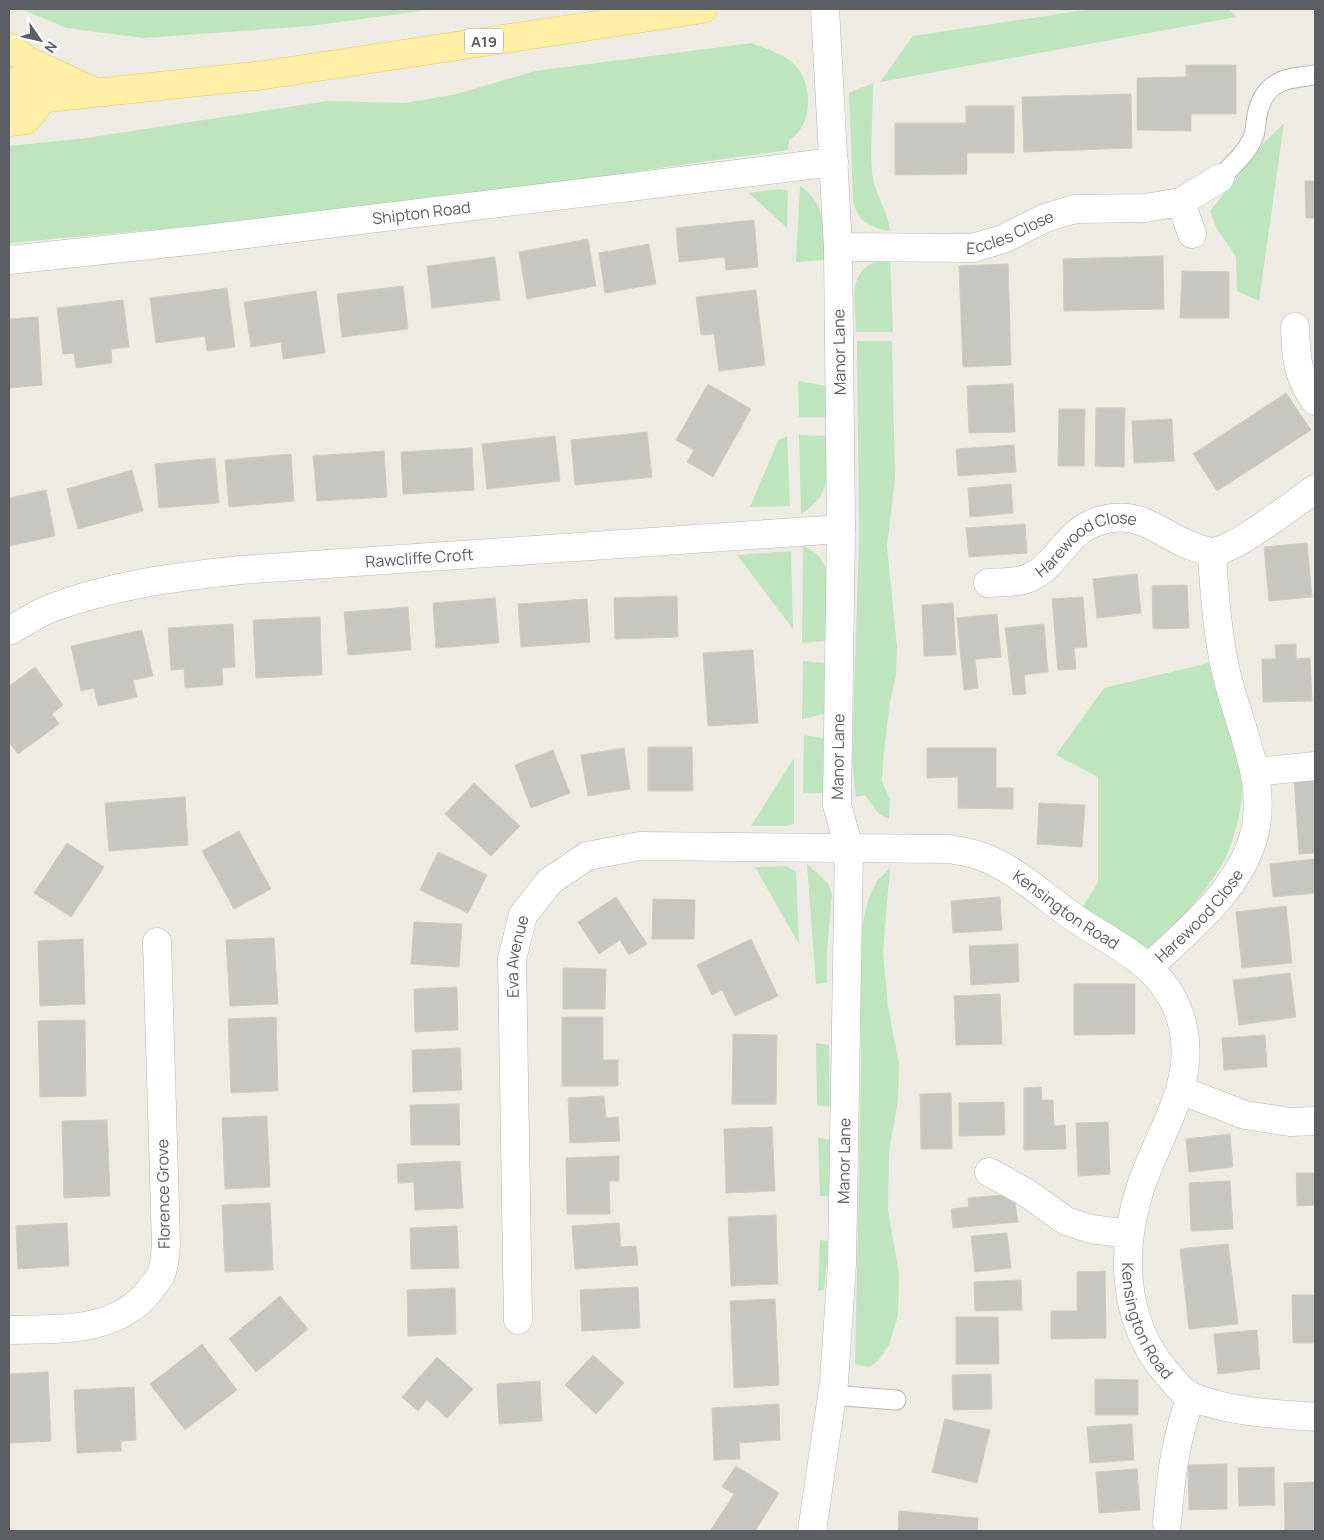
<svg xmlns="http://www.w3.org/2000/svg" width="1324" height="1540" viewBox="0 0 1324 1540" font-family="Manrope,sans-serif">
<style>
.green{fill:#bfe5bf}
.building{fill:#c8c6c0;stroke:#d2cdc1}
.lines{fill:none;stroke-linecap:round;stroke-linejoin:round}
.lane-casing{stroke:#b5b9bd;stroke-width:21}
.street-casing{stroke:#b5b9bd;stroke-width:29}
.primary-casing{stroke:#f1c659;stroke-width:29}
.lane{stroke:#fff;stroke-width:19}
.street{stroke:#fff;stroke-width:28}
.primary{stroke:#fff0a7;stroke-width:28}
.labels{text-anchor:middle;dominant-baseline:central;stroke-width:4;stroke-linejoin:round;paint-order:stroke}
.shield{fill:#fff;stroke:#8c8f92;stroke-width:1}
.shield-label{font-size:15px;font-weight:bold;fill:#5b5f63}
.street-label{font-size:16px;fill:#5b5f63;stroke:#fff}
</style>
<rect width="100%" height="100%" fill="#eeebe3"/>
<path class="green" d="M 21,9 L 435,9 L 310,26 L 143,38 L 67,28 Z
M 1091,9 L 1228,9 L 1237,17 L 880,82 L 913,36 Z
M 752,43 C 766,49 790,55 799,70 C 813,91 812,126 789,140 L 788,150 L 560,182 L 249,221 L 9,243 L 9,146 L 86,138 L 328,101 L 404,103 L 457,94 L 535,71 Z
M 873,83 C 873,113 870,143 872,172 C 874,194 888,210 890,231 C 869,227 857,221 853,200 L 849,93 Z
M 1284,123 L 1259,301 L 1237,291 L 1236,257 L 1217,229 L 1210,211 L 1264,143 Z
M 800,186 C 827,204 824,231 825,260 L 796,262 Z
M 780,189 L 788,191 L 787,228 L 749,193 Z
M 890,259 L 893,332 L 856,332 C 855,297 845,264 890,259 Z
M 857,341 L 892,341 L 895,479 L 887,546 L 897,648 L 896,676 L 890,701 L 883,761 L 882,781 L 890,800 L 889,819 L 879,814 L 865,795 L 856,797 L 852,760 L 859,538 Z
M 798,381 L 826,386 L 828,417 L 799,417 Z
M 799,435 L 827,436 C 828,469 834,493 801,514 Z
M 787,436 L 790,506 L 750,507 L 778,441 Z
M 803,545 L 819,556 L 828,570 L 826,641 L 802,643 Z
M 791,551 L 793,629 L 737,555 Z
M 803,661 L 824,663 L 824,714 L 802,719 Z
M 1213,662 C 1222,699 1242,751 1242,789 C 1242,809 1236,833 1228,852 C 1215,884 1175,924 1152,952 L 1080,911 L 1098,882 L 1098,777 L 1056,755 L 1104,688 Z
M 804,735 L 823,738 L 823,793 L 803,793 Z
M 794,758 L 794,824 L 786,826 L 751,826 Z
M 807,864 L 828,883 L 832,894 L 827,951 L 827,983 L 816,984 Z
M 786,866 L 796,872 L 799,944 L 755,867 Z
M 890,868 L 883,950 L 888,1007 L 899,1064 L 898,1100 L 889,1152 L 888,1210 L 899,1273 L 898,1316 L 889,1345 L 878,1361 L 869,1367 L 855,1364 L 861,1065 L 859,939 L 868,900 L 877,881 Z
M 816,1043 L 829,1045 L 830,1107 L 817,1105 Z
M 818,1137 L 829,1140 L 830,1196 L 820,1196 Z
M 820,1240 L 829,1241 L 824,1290 L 818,1291 Z"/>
<path class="building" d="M 1186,65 L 1236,65 L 1236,114 L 1191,114 L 1191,131 L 1137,130 L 1137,78 L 1186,77 Z
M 1131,94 L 1132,148 L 1024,152 L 1022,97 Z
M 966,106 L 1014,106 L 1014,153 L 967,153 L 967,174 L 895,175 L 895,123 L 966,123 Z
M 1305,181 L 1315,181 L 1315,218 L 1306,218 Z
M 754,220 L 758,267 L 726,270 L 725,257 L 679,262 L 676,228 Z
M 588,239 L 596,286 L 527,299 L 519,252 Z
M 649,244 L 656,284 L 605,293 L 599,253 Z
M 1163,256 L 1164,309 L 1064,311 L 1063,259 Z
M 495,257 L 500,300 L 432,308 L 427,266 Z
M 1008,264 L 1011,365 L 963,367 L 959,266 Z
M 1182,271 L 1229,272 L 1229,318 L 1180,318 Z
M 403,286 L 408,329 L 342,337 L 337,294 Z
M 227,288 L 235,347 L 207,351 L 205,336 L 156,343 L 150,298 Z
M 756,290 L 765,365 L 719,371 L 714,334 L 701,335 L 696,297 Z
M 316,291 L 325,353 L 283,359 L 281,342 L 251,347 L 244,302 Z
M 123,300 L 129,347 L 111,349 L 112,363 L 76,368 L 74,353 L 63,354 L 57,308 Z
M 38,317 L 42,385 L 9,388 L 9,319 Z
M 708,384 L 751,409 L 713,477 L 687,462 L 694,450 L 676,440 Z
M 1013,384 L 1015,432 L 969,433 L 967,386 Z
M 1286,393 L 1311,430 L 1217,491 L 1193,454 Z
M 1096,408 L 1125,408 L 1124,467 L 1095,466 Z
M 1059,409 L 1085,409 L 1084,466 L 1058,466 Z
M 1172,419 L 1174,461 L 1134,463 L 1132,421 Z
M 647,432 L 652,477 L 575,485 L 571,440 Z
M 555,436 L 560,481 L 487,489 L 482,444 Z
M 1014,445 L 1016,472 L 958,476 L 956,449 Z
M 472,448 L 474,490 L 403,494 L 401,452 Z
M 384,451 L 387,497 L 317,501 L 313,456 Z
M 291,454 L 294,501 L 229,507 L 225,460 Z
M 215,458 L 219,503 L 159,508 L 155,464 Z
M 132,470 L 143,511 L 78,529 L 67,489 Z
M 1011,484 L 1013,513 L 970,517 L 968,488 Z
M 46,490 L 55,536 L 9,546 L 9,498 Z
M 1025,524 L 1027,553 L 969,557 L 966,528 Z
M 1307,543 L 1312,597 L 1269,601 L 1264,547 Z
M 1137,574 L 1141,613 L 1097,618 L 1093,579 Z
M 1187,585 L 1189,628 L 1153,629 L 1152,586 Z
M 677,596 L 678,637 L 615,639 L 614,598 Z
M 1083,597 L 1087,647 L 1074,648 L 1076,669 L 1058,670 L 1052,599 Z
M 495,598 L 499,643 L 436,648 L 433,603 Z
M 587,599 L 590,642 L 521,647 L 518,604 Z
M 953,603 L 956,655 L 924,656 L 922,605 Z
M 408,607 L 411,650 L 348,655 L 344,612 Z
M 997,614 L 1001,657 L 975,659 L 978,688 L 964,690 L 957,618 Z
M 320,617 L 322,675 L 256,678 L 253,620 Z
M 233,624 L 235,667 L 222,668 L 223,685 L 185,688 L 184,669 L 171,670 L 168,628 Z
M 1044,624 L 1048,672 L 1024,675 L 1026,694 L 1013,695 L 1005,628 Z
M 142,630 L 153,676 L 133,680 L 137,697 L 98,706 L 94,688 L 81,691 L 71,646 Z
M 1296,644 L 1296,659 L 1310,658 L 1312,701 L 1263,702 L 1262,659 L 1276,659 L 1275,645 Z
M 753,650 L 758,723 L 708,726 L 703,653 Z
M 35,667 L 63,705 L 52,714 L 59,724 L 18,754 L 9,742 L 9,686 Z
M 648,747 L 692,747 L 693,791 L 648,791 Z
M 624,748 L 630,789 L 588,796 L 581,755 Z
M 927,748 L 996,748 L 996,788 L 1013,788 L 1013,809 L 958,808 L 958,777 L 927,778 Z
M 553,750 L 570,793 L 531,808 L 515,765 Z
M 1315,776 L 1315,853 L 1299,854 L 1294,777 Z
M 474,783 L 520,826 L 491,856 L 445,814 Z
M 185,797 L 188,845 L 109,851 L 105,803 Z
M 1039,803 L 1085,805 L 1082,847 L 1037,844 Z
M 239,831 L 271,889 L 234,909 L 202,851 Z
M 67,843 L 104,867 L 71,917 L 34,893 Z
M 438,852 L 487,875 L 468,913 L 420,890 Z
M 1315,859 L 1315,893 L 1273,897 L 1270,864 Z
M 616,897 L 647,944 L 629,955 L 620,940 L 599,954 L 578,922 Z
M 1000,897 L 1002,930 L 953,933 L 951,901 Z
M 653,899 L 695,900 L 694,939 L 652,939 Z
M 1286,906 L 1292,963 L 1242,968 L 1236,912 Z
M 414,922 L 462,924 L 459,967 L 411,964 Z
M 274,938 L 278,1004 L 230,1006 L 226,940 Z
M 83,939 L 85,1004 L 40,1006 L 38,941 Z
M 751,939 L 778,996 L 735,1016 L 722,990 L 712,995 L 697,965 Z
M 1018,944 L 1019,982 L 971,985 L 969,946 Z
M 563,968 L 606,969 L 605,1009 L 563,1009 Z
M 1290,973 L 1296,1017 L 1239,1025 L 1233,980 Z
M 1074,984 L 1135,984 L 1135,1034 L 1074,1035 Z
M 457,987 L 458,1030 L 415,1032 L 414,989 Z
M 1000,994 L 1002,1044 L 956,1045 L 954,996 Z
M 276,1017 L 278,1091 L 231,1093 L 228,1019 Z
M 562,1017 L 603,1017 L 603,1060 L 618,1060 L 618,1086 L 562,1086 Z
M 85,1020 L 86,1096 L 40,1097 L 38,1021 Z
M 733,1034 L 777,1035 L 776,1104 L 732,1104 Z
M 1265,1035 L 1267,1067 L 1224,1070 L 1222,1038 Z
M 460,1048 L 462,1090 L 413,1092 L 412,1050 Z
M 1041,1087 L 1042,1100 L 1053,1100 L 1054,1126 L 1065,1125 L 1066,1149 L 1024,1150 L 1024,1088 Z
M 951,1093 L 952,1149 L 921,1149 L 920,1094 Z
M 604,1096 L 606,1118 L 618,1117 L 620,1141 L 570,1143 L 568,1098 Z
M 1004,1102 L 1005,1135 L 959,1136 L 959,1103 Z
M 459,1104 L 460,1145 L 411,1145 L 410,1105 Z
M 267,1116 L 270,1187 L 225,1189 L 222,1118 Z
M 107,1120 L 110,1196 L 64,1198 L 62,1121 Z
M 1108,1122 L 1110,1174 L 1078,1176 L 1076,1123 Z
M 772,1127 L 775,1191 L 726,1193 L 724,1129 Z
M 1230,1134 L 1233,1167 L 1189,1172 L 1186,1139 Z
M 619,1156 L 619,1181 L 609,1181 L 610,1214 L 567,1214 L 566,1158 Z
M 460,1161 L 463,1208 L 415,1210 L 414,1182 L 398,1183 L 397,1164 Z
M 1296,1173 L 1315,1173 L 1315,1205 L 1297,1206 Z
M 1230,1181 L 1233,1229 L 1191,1231 L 1189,1183 Z
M 1014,1194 L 1018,1222 L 953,1228 L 951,1209 L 969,1207 L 968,1198 Z
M 270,1203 L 273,1270 L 225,1272 L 222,1205 Z
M 776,1215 L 778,1284 L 731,1286 L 728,1217 Z
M 67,1223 L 69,1266 L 18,1269 L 16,1226 Z
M 619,1223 L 621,1247 L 636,1246 L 638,1265 L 575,1269 L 572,1226 Z
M 457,1226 L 459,1268 L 411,1269 L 410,1228 Z
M 1007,1233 L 1011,1268 L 975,1272 L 971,1236 Z
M 1228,1244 L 1238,1324 L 1189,1329 L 1180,1249 Z
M 1105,1271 L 1106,1338 L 1051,1339 L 1051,1311 L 1077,1311 L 1077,1272 Z
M 1021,1280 L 1022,1310 L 975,1311 L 974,1282 Z
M 638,1287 L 640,1328 L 582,1331 L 580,1290 Z
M 455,1288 L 456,1334 L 408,1336 L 407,1290 Z
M 1292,1295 L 1315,1295 L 1315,1343 L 1293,1343 Z
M 280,1296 L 308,1329 L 256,1372 L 229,1339 Z
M 775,1299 L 779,1385 L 734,1388 L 730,1301 Z
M 956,1317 L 998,1317 L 999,1364 L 956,1364 Z
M 1257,1330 L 1260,1369 L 1218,1374 L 1214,1334 Z
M 202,1344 L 237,1390 L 185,1430 L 150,1384 Z
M 593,1355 L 624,1383 L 596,1414 L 565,1385 Z
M 437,1357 L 473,1389 L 447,1418 L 427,1400 L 418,1411 L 402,1397 Z
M 48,1372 L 51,1441 L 9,1443 L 9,1374 Z
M 991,1374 L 992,1409 L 953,1410 L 952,1375 Z
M 1095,1379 L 1138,1380 L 1138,1415 L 1095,1415 Z
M 540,1381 L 542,1421 L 499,1424 L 497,1384 Z
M 134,1387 L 136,1440 L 121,1441 L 121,1451 L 77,1453 L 74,1390 Z
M 779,1404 L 780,1440 L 739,1443 L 740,1459 L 714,1460 L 712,1408 Z
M 945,1419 L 990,1430 L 977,1483 L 932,1472 Z
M 1132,1424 L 1134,1460 L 1090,1463 L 1087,1427 Z
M 1227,1464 L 1227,1509 L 1189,1510 L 1188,1465 Z
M 736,1466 L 779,1493 L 755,1531 L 710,1531 L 734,1494 L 722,1487 Z
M 1274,1467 L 1275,1505 L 1239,1506 L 1238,1468 Z
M 1137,1469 L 1140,1510 L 1099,1513 L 1096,1472 Z
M 1315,1482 L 1315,1531 L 1285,1531 L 1284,1483 Z
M 899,1511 L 978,1518 L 977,1531 L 898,1531 Z"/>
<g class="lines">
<g class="lane-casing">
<path id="lane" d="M 1220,178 C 1232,166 1248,152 1254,135 C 1256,127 1256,119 1258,111 C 1266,80 1288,78 1315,75
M 832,1395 L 896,1400"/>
</g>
<g class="street-casing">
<g id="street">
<path d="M 1181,202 L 1192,234"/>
<path id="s1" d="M 838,247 L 973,248 L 1003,239 L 1045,218 L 1075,209 L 1145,208 L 1181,202 L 1220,178"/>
<path id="s2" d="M 9,260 L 198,240 L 834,162"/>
<path d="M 1295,327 C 1296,358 1297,375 1315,401"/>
<path id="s3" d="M 988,583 C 999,582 1015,583 1026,579 C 1059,567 1063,531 1102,520 C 1144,509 1161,537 1197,548 C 1201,549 1208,552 1212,552 C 1234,551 1295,503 1315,489"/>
<path id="s4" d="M 9,631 C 22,624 35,615 49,609 C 111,585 175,577 240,570 L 841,529"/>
<path d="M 1255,772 L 1315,766"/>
<path id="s5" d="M 1149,967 C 1186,932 1233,895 1251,845 C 1272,786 1239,729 1226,672 C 1217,632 1214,593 1212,552"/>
<path d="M 1180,1090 L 1245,1115 L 1290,1122 L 1315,1121"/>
<path d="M 989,1172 L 1027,1193 L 1066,1221 L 1091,1229 L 1129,1234"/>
<path id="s6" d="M 518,1320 L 512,959 L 523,915 L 550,881 L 587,856 L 640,846 L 949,849 C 959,851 969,852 978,855 C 1016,868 1046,899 1079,921 C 1123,950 1170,969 1183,1027 C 1196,1085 1158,1134 1141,1186 C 1120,1248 1122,1320 1165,1371 C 1172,1379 1182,1393 1192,1397 C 1229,1412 1276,1414 1315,1417"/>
<path d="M 9,1330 C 58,1329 117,1333 150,1290 C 153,1285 159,1280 161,1274 C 165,1266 165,1254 166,1244 L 157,942"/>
<path d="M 1167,1523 C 1171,1475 1175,1442 1191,1396"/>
<path id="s7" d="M 812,1531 L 834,1382 L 842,1264 L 849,848 L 837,805 L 841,529 L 838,247 L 825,9"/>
</g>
</g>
<g class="primary-casing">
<path id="primary" d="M 9,47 L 28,61 L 95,92
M 9,82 L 24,82 L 42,100
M 9,102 L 264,75 L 703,9
M 9,122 L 26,120 L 42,100"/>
</g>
<use href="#lane" class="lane"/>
<use href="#street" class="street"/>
<use href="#primary" class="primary"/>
</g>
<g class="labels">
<rect class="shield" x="465" y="28.5" width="38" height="25" rx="4"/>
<g class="shield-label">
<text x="484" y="41">A19</text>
</g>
<g class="street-label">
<text stroke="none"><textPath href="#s2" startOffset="415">Shipton Road</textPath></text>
<text stroke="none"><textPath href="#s1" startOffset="175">Eccles Close</textPath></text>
<text transform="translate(839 352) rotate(-91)">Manor Lane</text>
<text stroke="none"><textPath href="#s3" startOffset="111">Harewood Close</textPath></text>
<text stroke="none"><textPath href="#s4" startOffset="421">Rawcliffe Croft</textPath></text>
<text stroke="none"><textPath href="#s7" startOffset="778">Manor Lane</textPath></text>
<text stroke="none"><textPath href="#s6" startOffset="991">Kensington Road</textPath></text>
<text stroke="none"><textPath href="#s5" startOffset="72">Harewood Close</textPath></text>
<text stroke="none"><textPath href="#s6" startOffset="364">Eva Avenue</textPath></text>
<text stroke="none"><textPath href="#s7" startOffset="372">Manor Lane</textPath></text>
<text transform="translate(163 1194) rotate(-91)">Florence Grove</text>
<text stroke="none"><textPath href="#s6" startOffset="1469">Kensington Road</textPath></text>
</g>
</g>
<rect width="1324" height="1540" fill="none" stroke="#5b5f63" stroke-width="20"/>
<g transform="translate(40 40) rotate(124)" stroke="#ffffff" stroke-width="4" paint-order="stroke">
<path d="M0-4L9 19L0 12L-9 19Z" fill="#5b5f63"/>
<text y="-8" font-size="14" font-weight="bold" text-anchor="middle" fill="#5b5f63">N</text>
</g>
</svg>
